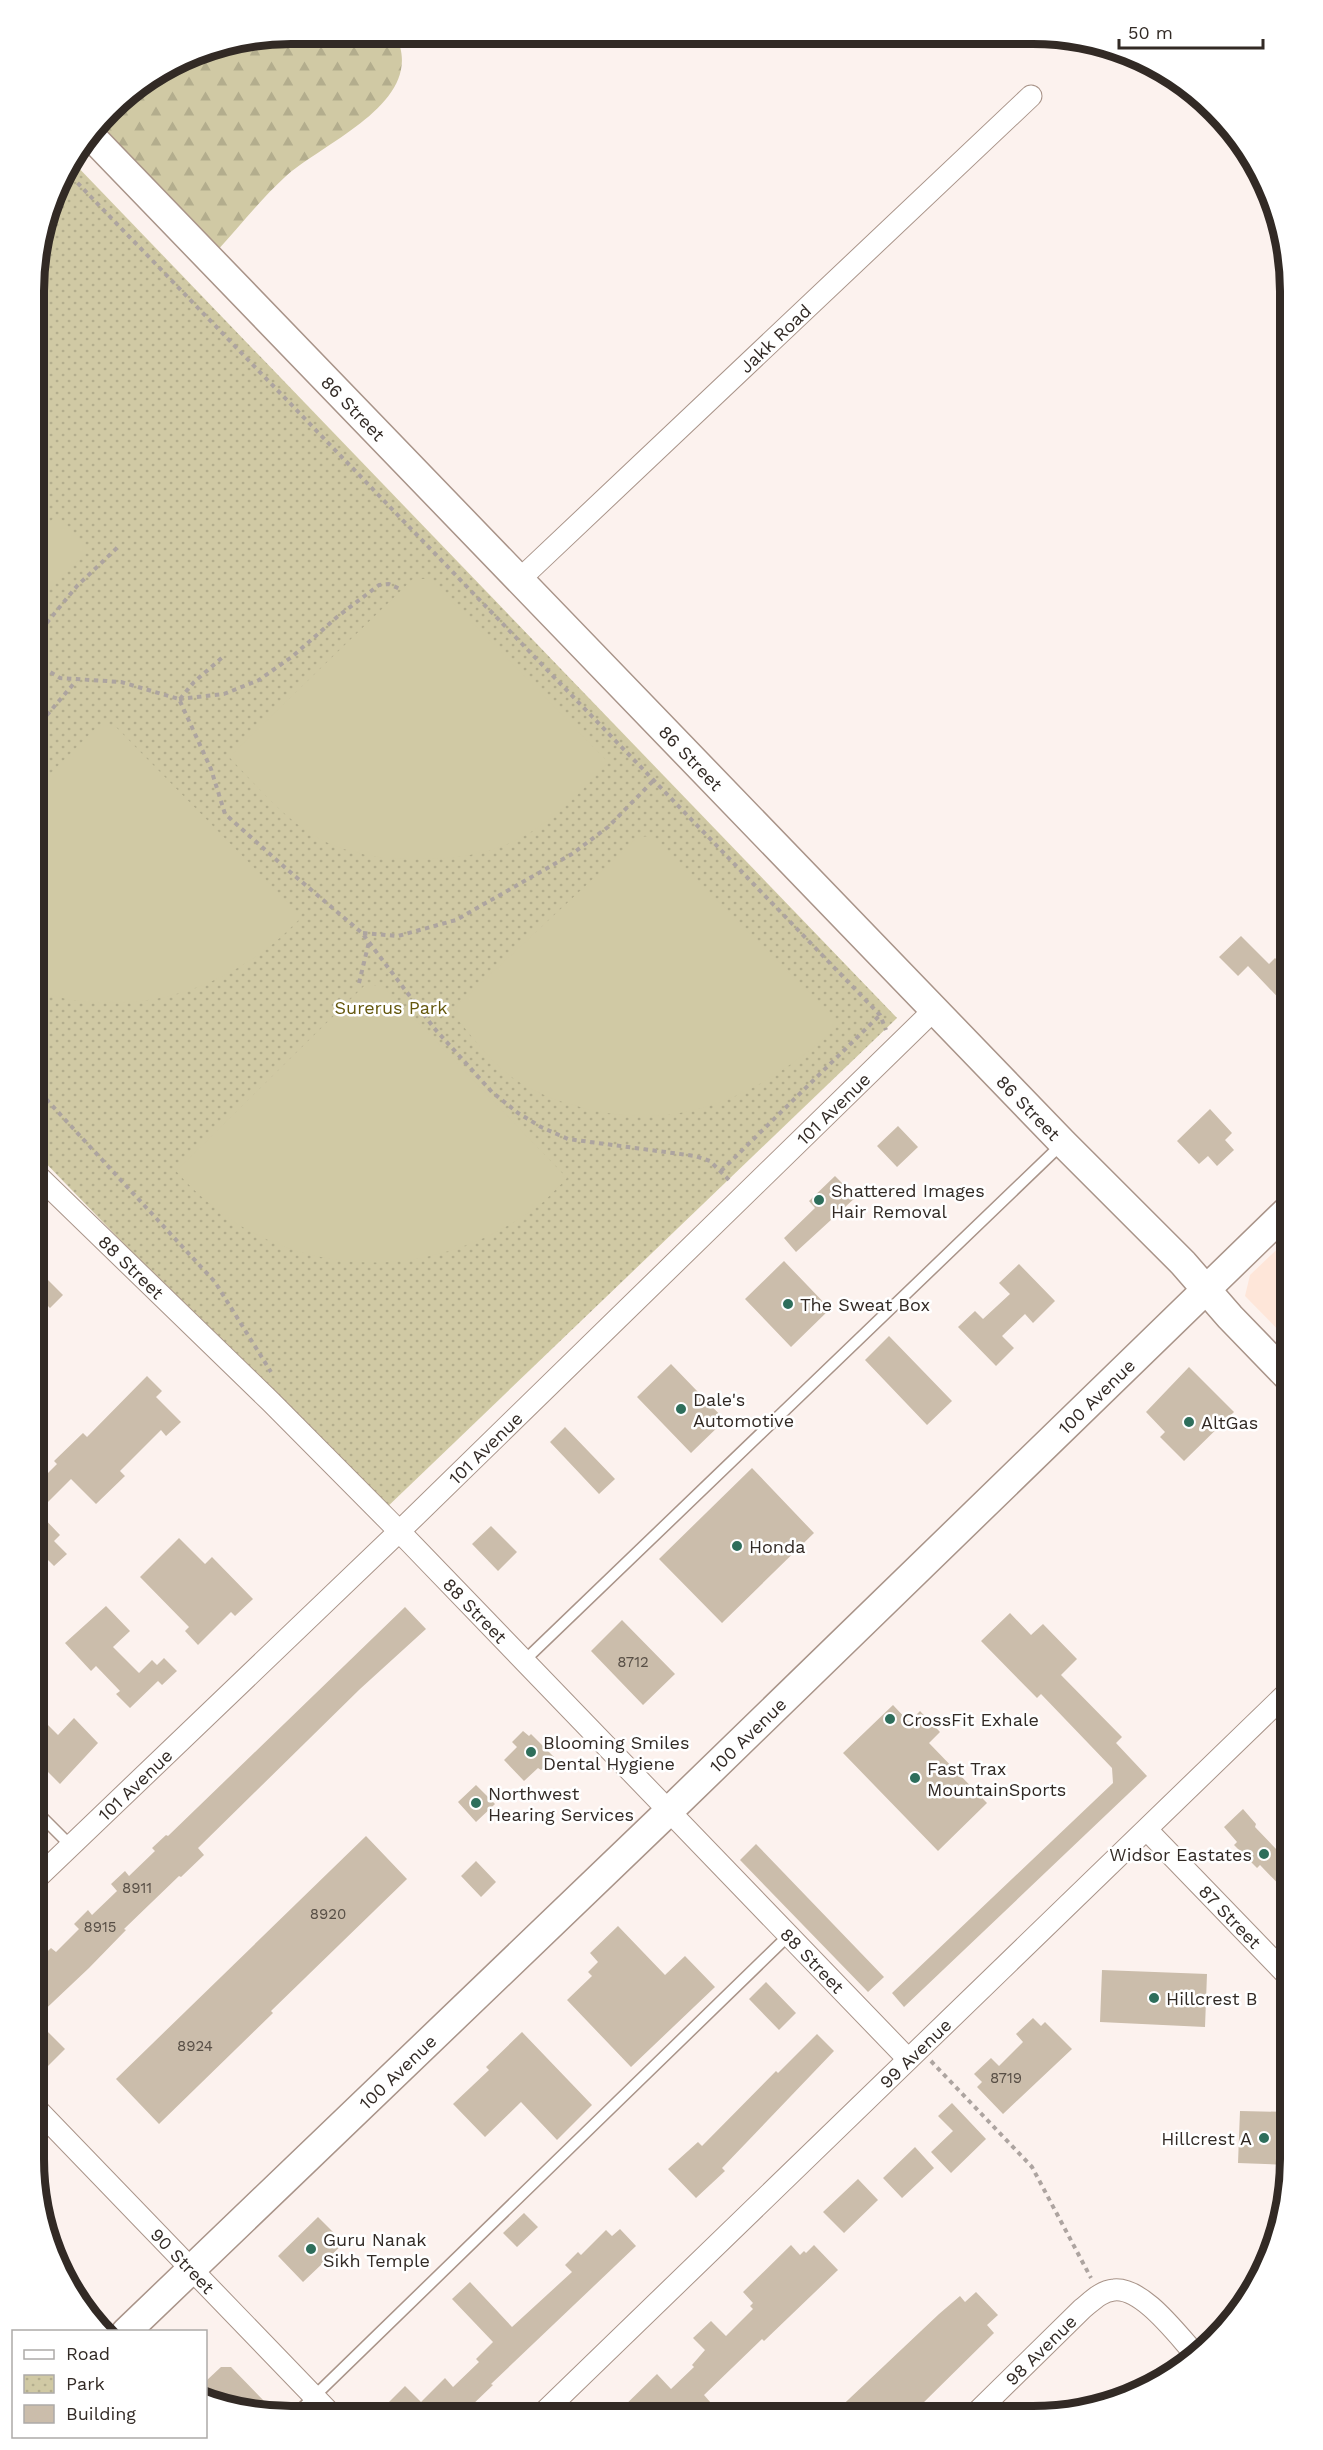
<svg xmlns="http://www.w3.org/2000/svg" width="1323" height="2450" viewBox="0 0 1323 2450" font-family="'Work Sans',sans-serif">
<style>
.built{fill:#fee6d9}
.forest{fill:url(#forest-firs)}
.park{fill:url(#park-dots)}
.pitch{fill:#d0c9a4}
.building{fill:#cbbdab}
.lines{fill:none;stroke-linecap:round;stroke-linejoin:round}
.lane-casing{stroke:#a99489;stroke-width:13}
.street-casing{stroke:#a99489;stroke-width:23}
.secondary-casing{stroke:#a99489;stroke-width:31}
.path{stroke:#ada4a0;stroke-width:4;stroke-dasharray:4.5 4.5;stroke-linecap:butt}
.lane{stroke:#fff;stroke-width:10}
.street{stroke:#fff;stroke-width:21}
.secondary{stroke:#fff;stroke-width:28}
.poi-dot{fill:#2e6e5b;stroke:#fff;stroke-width:2}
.labels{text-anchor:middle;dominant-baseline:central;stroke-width:5;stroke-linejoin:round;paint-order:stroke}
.number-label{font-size:15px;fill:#584f46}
.street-label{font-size:18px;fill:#322a25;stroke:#fff}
.park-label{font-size:18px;fill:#64570d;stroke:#fff}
.poi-label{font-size:18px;fill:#322a25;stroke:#fff;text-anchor:start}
.rim{fill:none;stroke:#322a25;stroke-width:8}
</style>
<defs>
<pattern id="forest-firs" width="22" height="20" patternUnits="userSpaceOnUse" patternTransform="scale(1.5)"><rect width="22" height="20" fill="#d0c9a4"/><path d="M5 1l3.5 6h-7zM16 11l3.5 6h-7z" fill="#b3ad8d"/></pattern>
<pattern id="park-dots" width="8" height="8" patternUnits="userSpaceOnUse" patternTransform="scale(1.5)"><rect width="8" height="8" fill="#d0c9a4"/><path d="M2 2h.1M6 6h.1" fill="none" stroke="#b3ad8d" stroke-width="1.8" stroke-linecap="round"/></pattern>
</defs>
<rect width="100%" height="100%" fill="#fcf2ee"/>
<path class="built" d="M 1290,1237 L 1290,1342 L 1245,1296 L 1250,1275 Z"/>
<path class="forest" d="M 291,33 L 395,34 C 430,101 323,142 285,177 C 260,200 239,227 216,252 L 96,129 L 121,97 L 192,52 Z"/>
<path class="park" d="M 72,161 L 897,1018 L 383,1511 L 34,1151 L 35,257 L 60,176 Z"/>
<path class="pitch" d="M 57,515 L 90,549 L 35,603 L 35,537 Z
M 413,579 L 430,579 L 608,762 C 548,830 506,861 413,859 C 382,859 348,854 320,839 C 285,820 257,786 229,757 Z
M 98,726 L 115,726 L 302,917 C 290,928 278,941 264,951 C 195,1001 117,1016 34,991 L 35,789 Z
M 653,836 L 840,1024 C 767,1092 681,1136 580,1107 C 557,1101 533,1092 513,1078 C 489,1061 470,1034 451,1011 L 638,837 Z
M 364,986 L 383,986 L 567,1178 C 557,1188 546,1201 534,1209 C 418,1291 270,1279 176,1171 Z"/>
<path class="building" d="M 1241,936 L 1269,964 L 1275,958 L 1290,973 L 1290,1010 L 1248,966 L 1238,976 L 1219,957 Z
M 1210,1109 L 1232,1133 L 1225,1140 L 1234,1150 L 1217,1166 L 1208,1156 L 1199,1164 L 1177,1141 Z
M 898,1126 L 918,1147 L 897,1167 L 877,1146 Z
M 835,1176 L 856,1197 L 796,1252 L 784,1238 L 815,1208 L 809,1201 Z
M 784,1261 L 830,1309 L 791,1347 L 745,1299 Z
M 1019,1264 L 1055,1301 L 1033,1323 L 1025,1314 L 1002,1336 L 1014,1348 L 996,1366 L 958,1327 L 975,1311 L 983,1319 L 1010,1294 L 999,1283 Z
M 34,1266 L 63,1295 L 50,1308 L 43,1301 L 34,1309 Z
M 889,1336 L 952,1401 L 927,1425 L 865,1360 Z
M 671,1364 L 725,1420 L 691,1453 L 637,1397 Z
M 1189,1367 L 1234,1412 L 1184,1461 L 1160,1437 L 1165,1432 L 1146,1412 Z
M 147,1376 L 162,1391 L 156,1397 L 181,1422 L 166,1436 L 161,1430 L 120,1471 L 125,1476 L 96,1504 L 71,1479 L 38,1512 L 60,1535 L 54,1541 L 67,1554 L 54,1566 L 34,1546 L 34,1487 L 57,1464 L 54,1461 L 83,1433 L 87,1437 Z
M 565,1427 L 615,1479 L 599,1494 L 550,1442 Z
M 752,1468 L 814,1533 L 722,1623 L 659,1559 Z
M 491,1526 L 517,1552 L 498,1571 L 472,1544 Z
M 179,1538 L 205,1564 L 212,1557 L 253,1599 L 235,1616 L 231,1612 L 198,1645 L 185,1631 L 189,1627 L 140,1577 Z
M 106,1606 L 130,1631 L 113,1647 L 139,1673 L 152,1660 L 157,1665 L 164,1658 L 177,1671 L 162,1685 L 158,1681 L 130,1708 L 116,1694 L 120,1691 L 96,1666 L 91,1671 L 65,1643 Z
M 405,1607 L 426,1629 L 360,1689 L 198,1848 L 204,1855 L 181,1877 L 179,1876 L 124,1929 L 126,1930 L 89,1968 L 35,2019 L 65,2049 L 47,2067 L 33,2052 L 33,1965 L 51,1948 L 56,1952 L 79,1929 L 74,1924 L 88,1910 L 92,1915 L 117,1891 L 111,1884 L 125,1871 L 129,1876 L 155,1851 L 152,1848 L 166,1835 L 168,1836 Z
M 1010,1613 L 1031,1635 L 1043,1624 L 1077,1659 L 1061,1675 L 1122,1737 L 1116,1743 L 1147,1776 L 904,2007 L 892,1993 L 1113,1783 L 1112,1768 L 1041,1694 L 1037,1698 L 981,1641 Z
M 622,1620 L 675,1674 L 643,1705 L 591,1651 Z
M 893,1705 L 909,1722 L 920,1711 L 940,1732 L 929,1743 L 987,1803 L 938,1851 L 843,1753 Z
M 34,1711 L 58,1735 L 74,1718 L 98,1743 L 60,1784 L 33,1757 Z
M 523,1731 L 529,1736 L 531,1734 L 554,1757 L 541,1770 L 538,1768 L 524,1781 L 504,1760 L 517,1747 L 512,1742 Z
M 476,1785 L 495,1804 L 476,1822 L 458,1802 Z
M 1243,1809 L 1256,1824 L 1255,1827 L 1277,1850 L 1279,1847 L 1290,1858 L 1290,1896 L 1260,1865 L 1257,1868 L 1234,1845 L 1237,1842 L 1224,1827 Z
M 366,1836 L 407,1879 L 271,2011 L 273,2013 L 159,2124 L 116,2079 Z
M 756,1844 L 884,1977 L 868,1992 L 740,1860 Z
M 476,1861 L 496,1882 L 481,1897 L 461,1876 Z
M 618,1926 L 665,1975 L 685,1956 L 715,1987 L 631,2067 L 567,2000 L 592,1976 L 588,1972 L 598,1962 L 590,1953 Z
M 1102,1970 L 1207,1974 L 1205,2027 L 1100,2022 Z
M 766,1982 L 796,2013 L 779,2030 L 749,1999 Z
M 1033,2018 L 1041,2026 L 1045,2022 L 1072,2049 L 1003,2114 L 977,2087 L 982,2082 L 974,2074 L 991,2058 L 999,2066 L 1023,2042 L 1016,2034 Z
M 522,2032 L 592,2105 L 557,2140 L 521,2102 L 485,2137 L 453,2104 L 489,2070 L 486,2067 Z
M 817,2034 L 834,2051 L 722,2168 L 725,2171 L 696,2198 L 668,2169 L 698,2142 L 702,2146 L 776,2071 L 778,2073 Z
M 952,2103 L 986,2139 L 951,2173 L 931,2152 L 953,2131 L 938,2116 Z
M 1240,2111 L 1289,2112 L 1289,2165 L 1238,2163 Z
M 915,2147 L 934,2168 L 902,2198 L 883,2178 Z
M 858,2179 L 878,2200 L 844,2233 L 823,2212 Z
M 524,2213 L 538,2227 L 517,2247 L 503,2233 Z
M 318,2217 L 344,2243 L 303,2282 L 278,2256 Z
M 620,2229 L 636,2246 L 491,2384 L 493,2385 L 469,2408 L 467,2406 L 457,2415 L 399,2415 L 387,2404 L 405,2386 L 421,2402 L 445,2378 L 453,2387 L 479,2362 L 476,2359 L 493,2342 L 452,2299 L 470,2282 L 512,2327 L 572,2272 L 565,2265 L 578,2252 L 581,2255 L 606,2230 L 612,2236 Z
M 791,2245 L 800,2255 L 804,2251 L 806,2253 L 814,2245 L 838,2270 L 764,2341 L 762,2339 L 704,2395 L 711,2403 L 697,2416 L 614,2416 L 657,2374 L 671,2389 L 694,2367 L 692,2365 L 705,2350 L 693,2338 L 711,2321 L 726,2336 L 753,2309 L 750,2306 L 753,2303 L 743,2292 Z
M 976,2292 L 998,2315 L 987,2325 L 994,2333 L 919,2407 L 907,2417 L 831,2416 L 939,2314 L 960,2296 L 965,2302 Z
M 221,2367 L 231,2367 L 264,2401 L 252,2413 L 206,2401 L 206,2381 Z"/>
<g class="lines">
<g class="lane-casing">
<path id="lane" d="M 524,1661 L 1063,1143
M 33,1808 L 71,1846
M 33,2130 L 45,2118
M 295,2415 L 788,1936"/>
</g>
<g class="street-casing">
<g id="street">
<path id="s1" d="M 519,580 L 1031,96"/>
<path id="s2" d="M 34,1172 L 271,1402 L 399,1531 L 908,2059"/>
<path id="s3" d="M 1147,1830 L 1289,1977"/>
<path id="s4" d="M 33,1882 L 409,1522 L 935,1009"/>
<path id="s5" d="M 33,2105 L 332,2415"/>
<path id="s6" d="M 540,2416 L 1290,1690"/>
<path id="s7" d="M 972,2417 L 1082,2309 C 1092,2301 1101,2291 1114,2290 C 1143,2287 1178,2336 1197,2356"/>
</g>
</g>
<g class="secondary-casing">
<g id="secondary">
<path id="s8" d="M 91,136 L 1063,1143 L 1183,1263 L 1230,1317 L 1290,1379"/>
<path id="s9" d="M 126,2332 L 669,1811 L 1290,1208"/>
</g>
</g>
<path class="path" d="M 65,170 L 880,1015 L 886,1030
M 35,637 L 77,586 L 119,546
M 35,663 L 60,678 L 121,682 L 179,699 L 211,769 L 225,814 L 289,871 L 362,933 L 434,1028 L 492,1092 L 518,1113 L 541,1127 L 568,1139 L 695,1156 L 710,1161 L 731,1182
M 179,699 L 224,694 L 259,680 L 293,656 L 337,617 L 379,585 L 389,584 L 402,590
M 180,699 L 194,682 L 224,656
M 35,729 L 76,681
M 363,933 L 398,936 L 456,920 L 572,854 L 608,827 L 653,781
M 359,983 L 369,942
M 34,1086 L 215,1282 L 271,1372
M 721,1171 L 880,1015
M 931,2061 L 1032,2167 L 1091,2278"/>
<use href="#lane" class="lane"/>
<use href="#street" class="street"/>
<use href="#secondary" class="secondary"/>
</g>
<g class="poi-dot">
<circle cx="819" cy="1200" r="6"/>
<circle cx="788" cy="1304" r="6"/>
<circle cx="681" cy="1409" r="6"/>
<circle cx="1189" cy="1422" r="6"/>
<circle cx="737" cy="1546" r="6"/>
<circle cx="890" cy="1719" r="6"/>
<circle cx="531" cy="1752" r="6"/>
<circle cx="915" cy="1778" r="6"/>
<circle cx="476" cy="1803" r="6"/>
<circle cx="1264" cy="1854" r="6"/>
<circle cx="1154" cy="1998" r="6"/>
<circle cx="1264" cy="2138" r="6"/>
<circle cx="311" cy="2249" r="6"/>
</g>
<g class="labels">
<g class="number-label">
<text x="633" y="1662">8712</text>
<text x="137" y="1888">8911</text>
<text x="328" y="1914">8920</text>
<text x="100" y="1927">8915</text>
<text x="195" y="2046">8924</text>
<text x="1006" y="2078">8719</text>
</g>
<g class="street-label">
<text stroke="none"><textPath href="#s1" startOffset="352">Jakk Road</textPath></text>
<text stroke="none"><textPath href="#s8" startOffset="378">86 Street</textPath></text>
<text stroke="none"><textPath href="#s8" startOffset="864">86 Street</textPath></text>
<text stroke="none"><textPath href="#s4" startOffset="1113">101 Avenue</textPath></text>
<text stroke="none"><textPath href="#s8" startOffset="1350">86 Street</textPath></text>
<text stroke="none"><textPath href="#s2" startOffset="136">88 Street</textPath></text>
<text stroke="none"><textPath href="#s9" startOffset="1348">100 Avenue</textPath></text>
<text stroke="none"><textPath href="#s4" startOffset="627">101 Avenue</textPath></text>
<text stroke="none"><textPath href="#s2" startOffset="622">88 Street</textPath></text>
<text stroke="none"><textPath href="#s9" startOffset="862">100 Avenue</textPath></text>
<text stroke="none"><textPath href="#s4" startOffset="141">101 Avenue</textPath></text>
<text stroke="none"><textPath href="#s3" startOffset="120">87 Street</textPath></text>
<text stroke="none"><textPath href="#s2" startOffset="1108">88 Street</textPath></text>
<text stroke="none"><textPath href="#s6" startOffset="522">99 Avenue</textPath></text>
<text stroke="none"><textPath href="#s9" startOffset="376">100 Avenue</textPath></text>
<text stroke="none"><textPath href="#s5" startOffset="216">90 Street</textPath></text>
<text stroke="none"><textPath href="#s7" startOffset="96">98 Avenue</textPath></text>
</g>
<g class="park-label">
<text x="391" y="1007">Surerus Park</text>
</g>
<g class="poi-label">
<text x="831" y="1190">Shattered Images<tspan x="831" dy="21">Hair Removal</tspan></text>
<text x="800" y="1304">The Sweat Box</text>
<text x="693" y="1399">Dale's<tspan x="693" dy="21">Automotive</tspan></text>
<text x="1201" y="1422">AltGas</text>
<text x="749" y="1546">Honda</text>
<text x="902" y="1719">CrossFit Exhale</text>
<text x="543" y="1742">Blooming Smiles<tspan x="543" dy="21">Dental Hygiene</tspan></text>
<text x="927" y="1768">Fast Trax<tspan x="927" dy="21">MountainSports</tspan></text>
<text x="488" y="1793">Northwest<tspan x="488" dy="21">Hearing Services</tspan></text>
<text x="1252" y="1854" text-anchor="end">Widsor Eastates</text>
<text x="1166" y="1998">Hillcrest B</text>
<text x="1252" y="2138" text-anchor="end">Hillcrest A</text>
<text x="323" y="2239">Guru Nanak<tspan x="323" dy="21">Sikh Temple</tspan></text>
</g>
</g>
<path d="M0 0H1323V2450H0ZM291 44H1033A247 247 0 0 1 1280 291V2159A247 247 0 0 1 1033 2406H291A247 247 0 0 1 44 2159V291A247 247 0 0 1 291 44Z" fill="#fff" fill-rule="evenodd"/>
<path class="rim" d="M291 44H1033A247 247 0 0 1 1280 291V2159A247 247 0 0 1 1033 2406H291A247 247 0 0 1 44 2159V291A247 247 0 0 1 291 44Z"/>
<rect x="12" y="2330" width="195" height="108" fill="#ffffff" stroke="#adaaa8" stroke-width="1.5"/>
<rect x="24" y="2350" width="30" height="9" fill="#ffffff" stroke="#adaaa8" stroke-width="1.5"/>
<text x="66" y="2360" font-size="18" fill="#322a25">Road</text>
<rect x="24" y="2375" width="30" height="18" fill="url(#park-dots)" stroke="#adaaa8" stroke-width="1.5"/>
<text x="66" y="2390" font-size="18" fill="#322a25">Park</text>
<rect x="24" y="2405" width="30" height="18" fill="#cbbdab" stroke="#adaaa8" stroke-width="1.5"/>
<text x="66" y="2420" font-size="18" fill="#322a25">Building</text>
<path d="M1119 39v9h144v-9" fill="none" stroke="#322a25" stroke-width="3"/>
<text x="1128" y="39" font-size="18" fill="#322a25" stroke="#ffffff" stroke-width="4.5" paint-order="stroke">50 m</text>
</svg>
